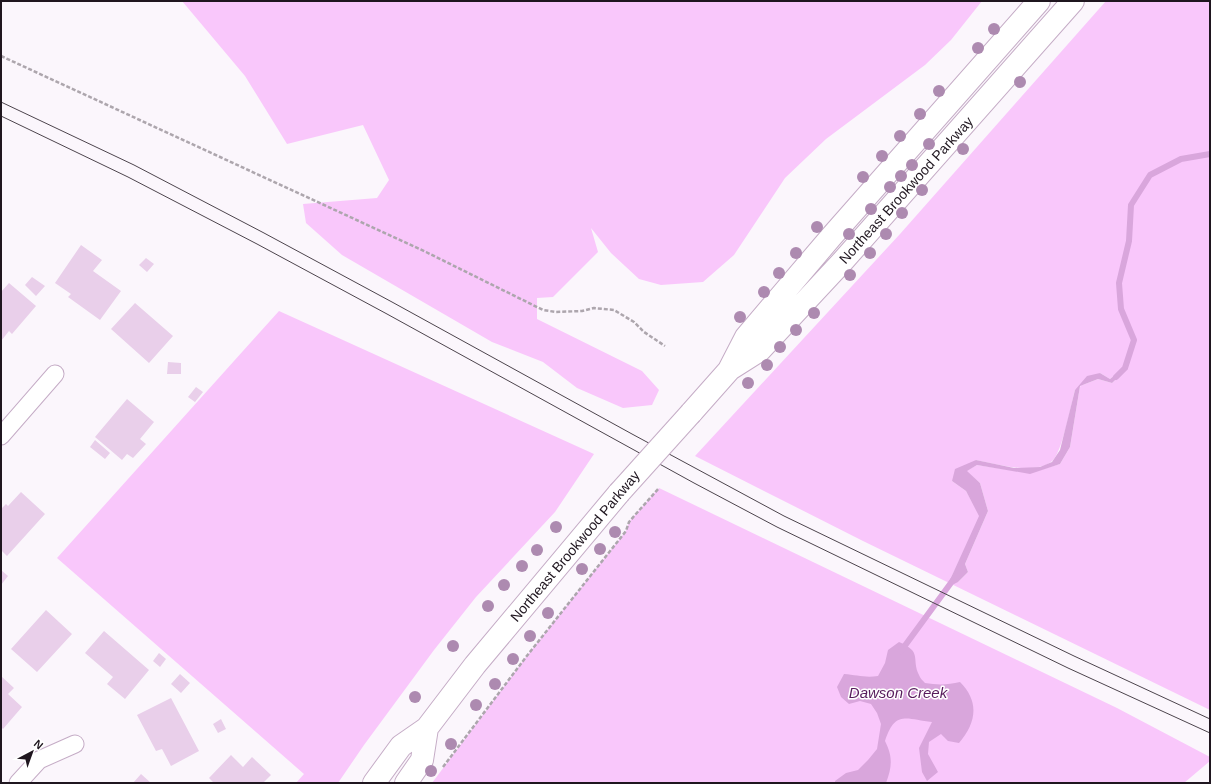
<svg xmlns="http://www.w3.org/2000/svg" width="1211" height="784" viewBox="0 0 1211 784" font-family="Arial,sans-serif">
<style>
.green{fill:#f9c7fb;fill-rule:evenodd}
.water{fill:#d9a6dc}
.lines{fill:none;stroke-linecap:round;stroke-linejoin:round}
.stream{stroke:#d9a6dc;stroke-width:6}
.building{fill:#e9cfea}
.minor-casing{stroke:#c5acc6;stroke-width:19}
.secondary-casing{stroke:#c5acc6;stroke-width:24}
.path{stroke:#ada6ad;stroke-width:2.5;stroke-dasharray:4 2;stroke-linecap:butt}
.minor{stroke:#fff;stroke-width:17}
.secondary{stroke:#fff;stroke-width:22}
.tram{stroke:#4c444c;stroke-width:1}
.secondary-bridge-casing{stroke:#c5acc6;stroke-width:24;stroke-linecap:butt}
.secondary-bridge{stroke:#fff;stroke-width:22}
.tree{fill:#ad8ab0}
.labels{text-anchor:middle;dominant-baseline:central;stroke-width:3;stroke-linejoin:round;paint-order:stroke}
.street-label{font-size:14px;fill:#1f161f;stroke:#fff}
.water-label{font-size:15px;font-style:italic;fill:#571b5c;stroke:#fff}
</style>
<rect width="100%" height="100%" fill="#fbf6fc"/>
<path class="green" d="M 182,1 L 982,1 L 951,40 L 925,65 L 826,139 L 785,178 L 734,255 L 703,282 L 661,285 L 639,279 L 611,253 L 591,228 L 598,252 L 553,297 L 537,298 L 537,319 L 642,371 L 659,390 L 652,405 L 623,408 L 577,388 L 543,362 L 492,342 L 342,255 L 306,223 L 303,204 L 377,198 L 389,180 L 363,125 L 287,144 L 245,76 Z
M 1106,1 L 1210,1 L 1210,710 L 863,541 L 695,456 L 900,234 ZM 1120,371 L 1125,371 L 1112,383 L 1098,379 L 1080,386 L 1070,447 L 1060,464 L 1030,473 L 977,465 L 966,471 L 980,483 L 988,511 L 965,564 L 968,572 L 958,582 L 951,578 L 980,516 L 966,491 L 952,481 L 976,460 C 996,464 1033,475 1051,462 C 1062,455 1071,404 1075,390 L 1100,373 L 1110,379 Z
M 279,311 L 594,454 L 555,512 L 476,597 L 434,650 L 364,745 L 338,783 L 296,783 L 304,774 L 57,558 Z
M 659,488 L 1117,708 L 1210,757 L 1210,761 L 1184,783 L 432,783 L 526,657 L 626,531 L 629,522 L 635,515 Z"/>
<path class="water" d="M 1126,370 L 1112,383 L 1098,379 L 1080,386 L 1070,447 L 1060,464 L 1030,474 L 977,465 L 967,471 L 980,483 L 988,511 L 965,564 L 968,572 L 958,582 L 954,584 L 949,582 L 979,516 L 966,491 L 952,481 L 955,469 L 976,460 L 1014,468 L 1040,467 L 1052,462 L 1060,450 L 1075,390 L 1087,376 L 1100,373 L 1110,379 L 1120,371 Z
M 899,642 C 923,652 911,659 919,675 C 920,678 923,681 925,683 C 937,685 948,685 960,682 C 980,702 976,723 959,743 L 948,741 L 941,734 L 929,742 L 928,754 L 938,772 L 927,781 L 922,772 L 919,748 L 932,722 C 906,719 895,710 885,741 C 893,757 892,767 886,783 L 835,783 L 835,781 L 846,773 L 858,770 L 868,760 L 877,749 L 881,724 L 877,713 L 871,704 L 860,701 L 849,704 L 841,697 L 837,687 L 844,674 C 857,675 865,678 878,676 L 885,663 L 888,650 Z"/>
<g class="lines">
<path class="stream" d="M 1116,377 L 1125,368 L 1134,340 L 1121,309 L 1119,283 L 1129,241 L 1131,205 L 1150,175 L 1181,159 L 1210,154
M 901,651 L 956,576"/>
</g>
<path class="building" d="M 81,245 L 102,260 L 93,271 L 121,291 L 100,320 L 68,297 L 71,294 L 55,283 Z
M 146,258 L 154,264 L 147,272 L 139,265 Z
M 32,277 L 45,286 L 36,296 L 25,285 Z
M 9,283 L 36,306 L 12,334 L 9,331 L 1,341 L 1,292 Z
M 135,303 L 173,336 L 149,363 L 111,329 Z
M 168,362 L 181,363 L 181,374 L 167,374 Z
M 196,387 L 203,392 L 195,402 L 188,397 Z
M 127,399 L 154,422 L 140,439 L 146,444 L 133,458 L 127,454 L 122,460 L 95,437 Z
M 95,440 L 110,453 L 105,459 L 90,447 Z
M 21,492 L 45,514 L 7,556 L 1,550 L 1,509 L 6,504 L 8,506 Z
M 1,570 L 8,576 L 1,585 Z
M 46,610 L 72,634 L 37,672 L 11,649 Z
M 104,631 L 149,670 L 125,699 L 107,684 L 113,677 L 85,653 Z
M 159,653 L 166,659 L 160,667 L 153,661 Z
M 180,674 L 190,683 L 181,693 L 171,684 Z
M 1,676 L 14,688 L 8,694 L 22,707 L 3,729 L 1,727 Z
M 171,698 L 199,751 L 171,766 L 162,749 L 156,751 L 137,715 Z
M 221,719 L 226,729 L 218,733 L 213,724 Z
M 231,755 L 243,767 L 252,757 L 271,775 L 263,783 L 214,783 L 209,778 Z
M 141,774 L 151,783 L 133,783 Z"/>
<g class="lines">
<g class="minor-casing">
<path id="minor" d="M 1,436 L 55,374
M 18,783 L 39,760 L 75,744"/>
</g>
<g class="secondary-casing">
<path id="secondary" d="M 730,368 L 746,337 L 831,237 L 1039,1
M 691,413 L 730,369 L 760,350 L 842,262 L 1073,1
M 374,783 L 401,746 L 427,728 L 475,665 L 619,493
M 406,783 L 422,760 L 427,728"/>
</g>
<path class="path" d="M 1,56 L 426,252 L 543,310 L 556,312 L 582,311 L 594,308 L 614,310 L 634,322 L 644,332 L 665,346
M 443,767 L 526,657 L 626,531 L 629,522 L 635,515 L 659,488"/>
<use href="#minor" class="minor"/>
<use href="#secondary" class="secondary"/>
<path class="tram" d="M 1,102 L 134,165 L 264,233 L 392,302 L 632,434 L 784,516 L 1074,656 L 1210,719
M 1,116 L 128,177 L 257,244 L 387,314 L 694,483 L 777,527 L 1068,668 L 1210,733"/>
<g class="secondary-bridge-casing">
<path id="secondary-bridge" d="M 619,493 L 691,413"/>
</g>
<use href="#secondary-bridge" class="secondary-bridge"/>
</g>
<g class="tree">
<circle cx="994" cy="29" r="6"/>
<circle cx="978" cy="48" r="6"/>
<circle cx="1020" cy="82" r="6"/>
<circle cx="939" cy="91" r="6"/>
<circle cx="920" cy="114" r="6"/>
<circle cx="900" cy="136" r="6"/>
<circle cx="929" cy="144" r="6"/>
<circle cx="963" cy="149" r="6"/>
<circle cx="882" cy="156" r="6"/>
<circle cx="912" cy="165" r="6"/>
<circle cx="901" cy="176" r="6"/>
<circle cx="863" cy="177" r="6"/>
<circle cx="890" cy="187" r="6"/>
<circle cx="922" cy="190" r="6"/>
<circle cx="871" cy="209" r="6"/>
<circle cx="902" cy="213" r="6"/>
<circle cx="817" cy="227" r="6"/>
<circle cx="849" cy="234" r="6"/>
<circle cx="886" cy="234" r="6"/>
<circle cx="796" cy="253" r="6"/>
<circle cx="870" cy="253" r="6"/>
<circle cx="779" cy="273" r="6"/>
<circle cx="850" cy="275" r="6"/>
<circle cx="764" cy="292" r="6"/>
<circle cx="814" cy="313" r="6"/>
<circle cx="740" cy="317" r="6"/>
<circle cx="796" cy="330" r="6"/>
<circle cx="780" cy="347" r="6"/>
<circle cx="767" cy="365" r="6"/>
<circle cx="748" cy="383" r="6"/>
<circle cx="556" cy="527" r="6"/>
<circle cx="615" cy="532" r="6"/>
<circle cx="600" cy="549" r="6"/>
<circle cx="537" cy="550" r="6"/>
<circle cx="522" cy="566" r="6"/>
<circle cx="582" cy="569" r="6"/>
<circle cx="504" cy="585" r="6"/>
<circle cx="488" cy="606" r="6"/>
<circle cx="548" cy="613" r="6"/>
<circle cx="530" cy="636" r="6"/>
<circle cx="453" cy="646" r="6"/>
<circle cx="513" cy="659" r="6"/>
<circle cx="495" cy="684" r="6"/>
<circle cx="415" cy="697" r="6"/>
<circle cx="476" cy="705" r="6"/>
<circle cx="451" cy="744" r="6"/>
<circle cx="431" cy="771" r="6"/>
</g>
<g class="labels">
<g class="street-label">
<text transform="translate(906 190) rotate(-48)">Northeast Brookwood Parkway</text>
<text transform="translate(575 546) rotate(-50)">Northeast Brookwood Parkway</text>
</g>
<g class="water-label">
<text x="898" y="692">Dawson Creek</text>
</g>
</g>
<rect width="1211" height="784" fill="none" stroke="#1f161f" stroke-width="4"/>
<g transform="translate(32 752) rotate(41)" stroke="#ffffff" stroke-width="3" paint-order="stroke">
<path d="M0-3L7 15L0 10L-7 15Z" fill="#1f161f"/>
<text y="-6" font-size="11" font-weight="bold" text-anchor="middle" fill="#1f161f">N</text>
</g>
</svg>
